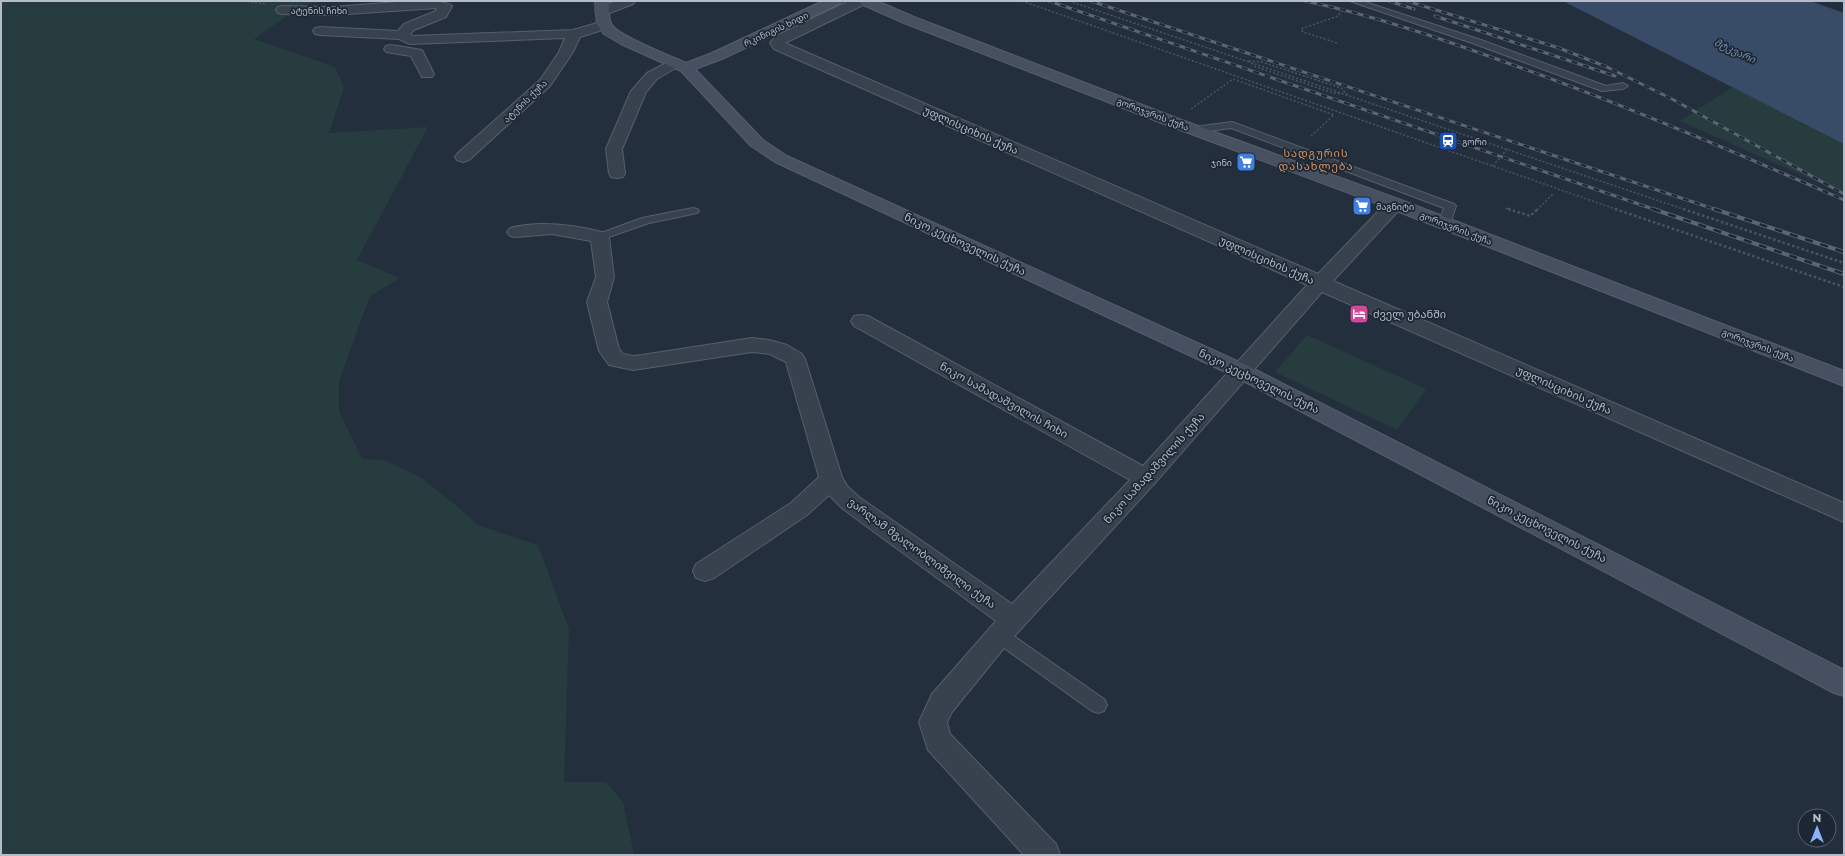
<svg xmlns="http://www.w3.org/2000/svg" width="1845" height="856" viewBox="0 0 1845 856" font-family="Montserrat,'Noto Sans Georgian',sans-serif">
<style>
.green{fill:#263c3f}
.water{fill:#394c67}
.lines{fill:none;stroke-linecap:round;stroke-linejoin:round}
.lane-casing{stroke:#565f6c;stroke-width:2}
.street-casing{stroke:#565f6c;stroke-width:2}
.secondary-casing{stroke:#565f6c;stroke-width:2}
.path-far1{stroke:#44595c;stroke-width:1.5;stroke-dasharray:2 2;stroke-linecap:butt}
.path{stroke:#44595c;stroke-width:2.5;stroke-dasharray:2.5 2.5;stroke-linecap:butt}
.lane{fill:#38414e;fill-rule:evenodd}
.street{fill:#38414e;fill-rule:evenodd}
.secondary{fill:#465061;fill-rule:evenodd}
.rail-far1-casing{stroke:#5a6575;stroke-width:3}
.rail-casing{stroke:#5a6575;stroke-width:4}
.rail-far1{stroke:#1d2633;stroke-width:2;stroke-dasharray:6;stroke-linecap:butt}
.rail{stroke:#1d2633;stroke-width:2.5;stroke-dasharray:8;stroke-linecap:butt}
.labels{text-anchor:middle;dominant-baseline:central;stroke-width:3.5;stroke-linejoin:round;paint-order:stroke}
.far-street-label{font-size:9px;fill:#b4bcc9;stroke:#1d2633}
.far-poi-label{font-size:9px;fill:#b4bcc9;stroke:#1d2633;text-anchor:start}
.far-water-label{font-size:10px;font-style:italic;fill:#7c92b1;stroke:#1d2633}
.street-label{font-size:11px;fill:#b4bcc9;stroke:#1d2633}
.far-quarter-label{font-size:11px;letter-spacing:1px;fill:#d59563;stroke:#1d2633}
.poi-label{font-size:11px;fill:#b4bcc9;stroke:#1d2633;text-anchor:start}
</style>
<rect width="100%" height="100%" fill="#242f3e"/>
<path class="green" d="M 1,1 L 324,1 L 302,5 L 254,39 L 335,67 L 344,87 L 329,133 L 428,127 L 357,260 L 400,278 L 370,296 L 339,381 L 339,411 L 362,459 L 384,460 L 420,477 L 469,516 L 477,525 L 538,545 L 569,629 L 564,782 L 606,782 L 623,802 L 634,855 L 1,855 Z
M 1733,87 L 1844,144 L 1844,194 L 1680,121 Z
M 1307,335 L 1426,389 L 1397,430 L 1275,372 Z"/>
<path class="water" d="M 1563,1 L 1810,1 L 1844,13 L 1844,144 Z"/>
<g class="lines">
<g class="lane-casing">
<path id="lane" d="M 1350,1 L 1362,1 L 1481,40 L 1606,86 L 1623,83 L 1628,86 L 1623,89 L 1602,91 L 1475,44 Z
M 1232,122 L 1454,204 L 1456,206 L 1450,224 L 1444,227 L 1438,224 L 1444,208 L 1231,128 L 1194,133 L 1189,130 L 1194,127 Z
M 693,208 L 697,209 L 699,211 L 697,213 L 649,223 L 600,240 L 594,237 L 596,235 L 642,218 Z
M 999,628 L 1005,630 L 1104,699 L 1107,705 L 1104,711 L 1098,713 L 1092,711 L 993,640 L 991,635 L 993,630 Z"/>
</g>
<g class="street-casing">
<path id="street" d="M 411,1 C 421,1 446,0 452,6 L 446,17 L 414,30 L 410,34 L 413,36 L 573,30 L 604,21 L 609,22 L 611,25 L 609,28 L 580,37 L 573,52 L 550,86 L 469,160 L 463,162 L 457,160 L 455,157 L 457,154 L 540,80 L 559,52 L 565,38 L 410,44 L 399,39 L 320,35 L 315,34 L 313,31 L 315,28 L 320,27 L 398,31 L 404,24 L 436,11 L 437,8 L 332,15 L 283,14 L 278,13 L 276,10 L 278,7 L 283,6 L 332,7 Z
M 616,1 L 635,1 L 633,4 L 607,14 L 597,14 L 595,11 L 597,8 Z
M 849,1 L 867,1 L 865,4 L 785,43 L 1318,274 L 1389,200 L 1395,199 L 1401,200 L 1404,204 L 1401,208 L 1333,281 L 1844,503 L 1844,522 L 1322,292 L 1154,484 L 1008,643 L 952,712 L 947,722 L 950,734 L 1056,844 L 1060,855 L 1024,855 L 928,750 L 919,722 L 932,694 L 996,621 L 843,509 L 829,495 L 807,515 L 714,578 L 705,581 L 696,578 L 693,571 L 696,564 L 791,503 L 819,477 L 786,362 L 770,354 L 752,352 L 633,370 L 609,365 L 599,351 L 587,302 L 596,277 L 591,241 L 552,234 L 516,237 L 510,236 L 507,232 L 510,228 C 541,220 575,225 606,233 L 609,237 L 614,277 L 607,302 L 619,349 L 623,354 L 633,356 L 642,355 L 752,338 L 769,340 L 787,345 L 802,354 L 805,359 L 842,477 L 847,486 L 859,497 L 1012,604 L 1130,480 L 854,326 L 851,321 L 854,316 L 861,315 L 868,316 L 1143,466 L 1307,285 L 774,49 L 770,43 L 776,36 Z
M 391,45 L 422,50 L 434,74 L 432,77 L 422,77 L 411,56 L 386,52 L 384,49 L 386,46 Z
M 674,59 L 679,60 L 681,63 L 679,66 L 657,79 L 646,92 L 622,149 L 625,173 L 623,177 L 617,178 L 611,177 L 609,173 L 606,149 L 631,91 L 647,73 Z"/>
</g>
<g class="secondary-casing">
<path id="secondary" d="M 595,1 L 609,1 C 609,8 608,20 612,25 C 618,36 673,57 686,63 L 712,53 L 823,1 L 841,1 L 839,4 L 722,59 L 695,69 L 763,140 L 787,156 L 1248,366 L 1844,670 L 1844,696 L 1834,693 L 1234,376 L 775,162 L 751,146 L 681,71 L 621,44 L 604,34 L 597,25 Z
M 859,1 L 877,1 L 914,17 L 1179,119 L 1401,200 L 1844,371 L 1844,386 L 1389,208 L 1167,125 L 904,23 L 861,4 Z"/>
</g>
<path class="path-far1" d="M 243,1 L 267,4
M 1022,1 L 1618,210
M 1069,1 L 1686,210
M 1337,43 L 1303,32 L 1301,29 L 1338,16 L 1342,10
M 1249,61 L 1262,62 L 1341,88 L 1347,94 L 1333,93 L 1256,67 Z
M 1191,109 L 1233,79 L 1334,115 L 1310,137
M 1493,166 L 1507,149
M 1506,208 L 1511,210
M 1537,210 L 1553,194"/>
<path class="path" d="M 1508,209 L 1530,216 L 1538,209
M 1615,209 L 1844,287
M 1683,209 L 1844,263"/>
<use href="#lane" class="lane"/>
<use href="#street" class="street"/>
<use href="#secondary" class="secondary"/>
<g class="rail-far1-casing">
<path id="rail-far1" d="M 1049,1 L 1656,210
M 1091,1 L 1717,210
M 1305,1 C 1377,16 1445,40 1513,65 C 1625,105 1735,152 1844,200
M 1389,1 L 1414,9
M 1407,1 L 1559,48 L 1607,67 L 1672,99 L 1844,194
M 1435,16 L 1615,76"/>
</g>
<g class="rail-casing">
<path id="rail" d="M 1653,209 L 1844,274
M 1714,209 L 1844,252"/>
</g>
<use href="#rail-far1" class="rail-far1"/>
<use href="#rail" class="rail"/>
</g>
<defs>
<g id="station-square" transform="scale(1)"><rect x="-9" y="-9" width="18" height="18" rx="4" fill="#1a4fb4" stroke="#1d2633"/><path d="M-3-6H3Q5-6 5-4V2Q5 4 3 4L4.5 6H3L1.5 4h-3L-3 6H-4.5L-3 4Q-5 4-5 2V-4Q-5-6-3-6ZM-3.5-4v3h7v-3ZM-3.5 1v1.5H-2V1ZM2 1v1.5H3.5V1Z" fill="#fff"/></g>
<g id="supermarket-square" transform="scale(1)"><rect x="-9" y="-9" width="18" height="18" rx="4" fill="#3f7fe0" stroke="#1d2633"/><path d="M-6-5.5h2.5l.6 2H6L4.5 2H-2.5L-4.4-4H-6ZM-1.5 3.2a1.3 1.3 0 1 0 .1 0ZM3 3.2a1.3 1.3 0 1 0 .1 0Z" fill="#fff"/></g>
<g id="hotel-square" transform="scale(1)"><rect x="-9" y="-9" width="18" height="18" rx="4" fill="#d1479c" stroke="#1d2633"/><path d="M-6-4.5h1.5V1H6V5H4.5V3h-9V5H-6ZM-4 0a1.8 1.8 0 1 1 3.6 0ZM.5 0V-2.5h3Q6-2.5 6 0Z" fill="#fff"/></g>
</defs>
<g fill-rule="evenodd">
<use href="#station-square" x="1448" y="141"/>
<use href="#supermarket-square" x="1246" y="162"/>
<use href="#supermarket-square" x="1362" y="206"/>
<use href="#hotel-square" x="1359" y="314"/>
</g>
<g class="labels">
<g class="far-street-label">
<text x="319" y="10">ატენის ჩიხი</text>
<text transform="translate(776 29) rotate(-25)">რკინიგის ხიდი</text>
<text transform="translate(525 101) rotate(-44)">ატენის ქუჩა</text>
<text transform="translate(1153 114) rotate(21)">გორიჯვრის ქუჩა</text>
<text transform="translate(1456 228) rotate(21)">გორიჯვრის ქუჩა</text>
<text transform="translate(1758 345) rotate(21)">გორიჯვრის ქუჩა</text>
</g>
<g class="far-poi-label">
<text x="1462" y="141">გორი</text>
<text x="1232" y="162" text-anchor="end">ჯინი</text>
<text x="1376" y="206">მაგნიტი</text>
</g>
<g class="far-water-label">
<text transform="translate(1735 51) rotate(25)">მტკვარი</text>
</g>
<g class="street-label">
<text transform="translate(971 130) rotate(24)">უფლისციხის ქუჩა</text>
<text transform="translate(965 244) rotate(25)">ნიკო კეცხოველის ქუჩა</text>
<text transform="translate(1267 260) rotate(24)">უფლისციხის ქუჩა</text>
<text transform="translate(1259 381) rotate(26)">ნიკო კეცხოველის ქუჩა</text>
<text transform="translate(1564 390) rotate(24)">უფლისციხის ქუჩა</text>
<text transform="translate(1004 400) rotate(29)">ნიკო სამადაშვილის ჩიხი</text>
<text transform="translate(1154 468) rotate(-48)">ნიკო სამადაშვილის ქუჩა</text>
<text transform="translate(1547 529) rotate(27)">ნიკო კეცხოველის ქუჩა</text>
<text transform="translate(922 553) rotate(36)">ვარლამ მგალობლიშვილი ქუჩა</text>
</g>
<g class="far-quarter-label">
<text x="1316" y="153">სადგურის<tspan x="1316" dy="13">დასახლება</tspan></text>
</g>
<g class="poi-label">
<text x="1373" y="314">ძველ უბანში</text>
</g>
</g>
<rect width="1845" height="856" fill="none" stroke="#b4bcc9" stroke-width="4"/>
<g transform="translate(1817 828)"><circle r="19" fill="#1d2633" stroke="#59626f"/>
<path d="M0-3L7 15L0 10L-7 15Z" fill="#8ab4f8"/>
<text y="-6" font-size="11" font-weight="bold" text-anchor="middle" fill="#b4bcc9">N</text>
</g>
</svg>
